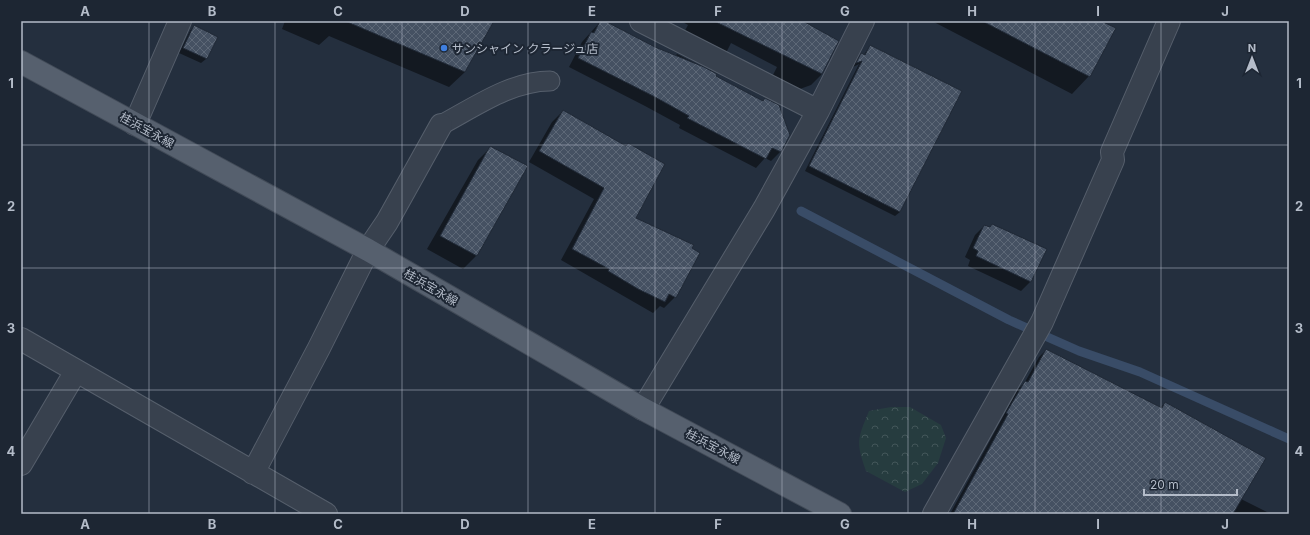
<svg xmlns="http://www.w3.org/2000/svg" width="1310" height="535" viewBox="0 0 1310 535" font-family="Inter,'Noto Sans JP',sans-serif">
<style>
.forest{fill:url(#forest-crowns)}
.shadow{fill:#0007}
.lines{fill:none;stroke-linecap:round;stroke-linejoin:round}
.stream{stroke:#394c67;stroke-width:9}
.building{fill:url(#building-cross-hatch);stroke:#1f2835}
.lane-casing{stroke:#565f6c;stroke-width:21}
.street-casing{stroke:#565f6c;stroke-width:24}
.primary-casing{stroke:#414a57;stroke-width:24}
.lane{stroke:#38414e;stroke-width:19}
.street{stroke:#38414e;stroke-width:22}
.primary{stroke:#56606e;stroke-width:22}
.grid{fill:none;stroke:#b4bcc9;stroke-width:1;stroke-opacity:0.55}
.shop-dot{fill:#3f7fe0;stroke:#1d2633;stroke-width:1.5}
.labels{text-anchor:middle;dominant-baseline:central;stroke-width:4;stroke-linejoin:round;paint-order:stroke}
.poi-label{font-size:12px;fill:#b4bcc9;stroke:#1d2633;text-anchor:start}
.street-label{font-size:12px;fill:#b4bcc9;stroke:#1d2633}
.neatline{fill:none;stroke:#b4bcc9;stroke-width:1.5}
.grid-label{font-size:13px;text-anchor:middle;font-weight:bold;fill:#b4bcc9}
</style>
<defs>
<pattern id="forest-crowns" width="20" height="18" patternUnits="userSpaceOnUse"><rect width="20" height="18" fill="#263c3f"/><path d="M2 6a3 3 0 1 1 6 0M12 15a3 3 0 1 1 6 0" fill="none" stroke="#435659"/></pattern>
<pattern id="building-cross-hatch" width="8" height="8" patternUnits="userSpaceOnUse"><rect width="8" height="8" fill="#455162"/><path d="M0 0l8 8M0 8l8-8" fill="none" stroke="#5d6877"/></pattern>
</defs>
<rect width="100%" height="100%" fill="#242f3e"/>
<path class="forest" d="M 891,407 L 910,407 L 941,425 L 946,438 L 938,463 L 922,484 L 905,492 L 866,471 C 856,442 857,440 869,411 Z"/>
<path class="shadow" d="M 285,21 L 485,21 L 465,72 L 449,87 L 329,36 L 319,45 L 282,29 Z
M 601,21 L 654,48 L 675,56 L 677,54 L 716,74 L 715,77 L 789,135 L 780,152 L 771,161 L 765,158 L 756,168 L 679,128 L 680,125 L 645,106 L 569,67 L 582,42 Z
M 681,21 L 795,21 L 838,41 L 821,75 L 811,85 L 786,94 L 768,85 L 777,67 L 731,43 L 727,51 L 718,60 L 680,40 L 688,25 Z
M 932,21 L 1099,21 L 1114,29 L 1089,76 L 1072,94 Z
M 194,26 L 216,37 L 206,59 L 201,63 L 179,53 L 190,31 Z
M 870,46 L 900,212 L 895,216 L 805,171 L 859,64 L 853,67 L 856,59 L 861,54 L 863,56 Z
M 563,111 L 634,218 L 675,297 L 664,308 L 660,306 L 653,313 L 561,260 L 594,199 L 529,162 L 552,122 Z
M 491,147 L 526,167 L 476,256 L 463,269 L 427,249 L 478,160 Z
M 992,225 L 1030,282 L 1021,291 L 968,266 L 970,260 L 965,257 L 975,235 L 984,226 L 989,228 Z
M 1046,350 L 1160,408 L 1165,403 L 1241,499 L 1271,514 L 950,514 L 1018,389 L 1025,382 L 1039,357 Z"/>
<g class="lines">
<path class="stream" d="M 801,211 L 1009,320 L 1079,351 L 1140,372 L 1289,439"/>
</g>
<path class="building" d="M 345,21 L 494,21 L 465,72 Z
M 600,21 L 605,21 L 655,47 L 704,67 L 717,74 L 716,76 L 763,101 L 765,98 L 779,105 L 790,135 L 781,152 L 772,148 L 766,159 L 687,118 L 689,116 L 655,97 L 578,58 L 591,32 L 594,33 Z
M 714,21 L 803,21 L 839,41 L 822,74 Z
M 982,21 L 1101,21 L 1116,28 L 1090,77 Z
M 194,25 L 218,37 L 207,59 L 183,48 Z
M 870,45 L 962,91 L 900,212 L 809,166 L 862,61 L 856,63 L 861,53 L 865,55 Z
M 563,110 L 626,146 L 628,143 L 665,164 L 636,218 L 694,245 L 692,248 L 700,253 L 676,298 L 669,294 L 665,302 L 638,289 L 608,271 L 609,269 L 572,249 L 604,188 L 539,151 Z
M 490,146 L 528,166 L 477,256 L 440,236 Z
M 992,224 L 1047,249 L 1031,282 L 976,256 L 978,251 L 973,248 L 984,225 L 990,227 Z
M 1046,349 L 1162,408 L 1165,402 L 1266,458 L 1233,514 L 953,514 L 1008,414 L 1006,413 L 1025,381 L 1028,382 Z"/>
<g class="lines">
<g class="lane-casing">
<path id="lane" d="M 441,125 C 475,107 511,81 550,81"/>
</g>
<g class="street-casing">
<path id="street" d="M 641,21 L 818,111
M 135,124 L 180,21
M 21,339 L 326,514
M 643,409 L 764,209 L 818,111 L 863,21
M 21,464 L 76,371
M 253,473 L 319,348 L 368,250 L 387,222 L 441,125
M 934,514 L 1042,322 L 1113,160 L 1112,152 L 1169,21"/>
</g>
<g class="primary-casing">
<path id="primary" d="M 21,62 L 368,250 L 643,409 L 840,514"/>
</g>
<use href="#lane" class="lane"/>
<use href="#street" class="street"/>
<use href="#primary" class="primary"/>
</g>
<path class="grid" d="M 149,21 L 149,514M 275,21 L 275,514M 402,21 L 402,514M 528,21 L 528,514M 655,21 L 655,514M 782,21 L 782,514M 908,21 L 908,514M 1035,21 L 1035,514M 1161,21 L 1161,514M 21,145 L 1289,145M 21,268 L 1289,268M 21,390 L 1289,390"/>
<circle class="shop-dot" cx="444" cy="48" r="4"/>
<g class="labels">
<g class="poi-label">
<text x="452" y="48">サンシャイン クラージュ店</text>
</g>
<g class="street-label">
<text transform="translate(147 130) rotate(29)">桂浜宝永線</text>
<text transform="translate(431 287) rotate(30)">桂浜宝永線</text>
<text transform="translate(713 446) rotate(28)">桂浜宝永線</text>
</g>
</g>
<rect width="1310" height="535" fill="none" stroke="#1d2633" stroke-width="44"/>
<g transform="translate(1252 58)" stroke="#1d2633" stroke-width="3" paint-order="stroke">
<path d="M0-3L7 15L0 10L-7 15Z" fill="#b4bcc9"/>
<text y="-6" font-size="11" font-weight="bold" text-anchor="middle" fill="#b4bcc9">N</text>
</g>
<path d="M1144 489v6h93v-6" fill="none" stroke="#b4bcc9" stroke-width="2"/>
<text x="1150" y="489" font-size="12" fill="#b4bcc9" stroke="#1d2633" stroke-width="3" paint-order="stroke">20 m</text>
<rect x="22" y="22" width="1266" height="491" class="neatline"/>
<g class="grid-label">
<text x="85" y="16">A</text>
<text x="212" y="16">B</text>
<text x="338" y="16">C</text>
<text x="465" y="16">D</text>
<text x="592" y="16">E</text>
<text x="718" y="16">F</text>
<text x="845" y="16">G</text>
<text x="972" y="16">H</text>
<text x="1098" y="16">I</text>
<text x="1225" y="16">J</text>
<text x="11" y="88">1</text>
<text x="1299" y="88">1</text>
<text x="11" y="211">2</text>
<text x="1299" y="211">2</text>
<text x="11" y="333">3</text>
<text x="1299" y="333">3</text>
<text x="11" y="456">4</text>
<text x="1299" y="456">4</text>
<text x="85" y="529">A</text>
<text x="212" y="529">B</text>
<text x="338" y="529">C</text>
<text x="465" y="529">D</text>
<text x="592" y="529">E</text>
<text x="718" y="529">F</text>
<text x="845" y="529">G</text>
<text x="972" y="529">H</text>
<text x="1098" y="529">I</text>
<text x="1225" y="529">J</text>
</g>
</svg>
